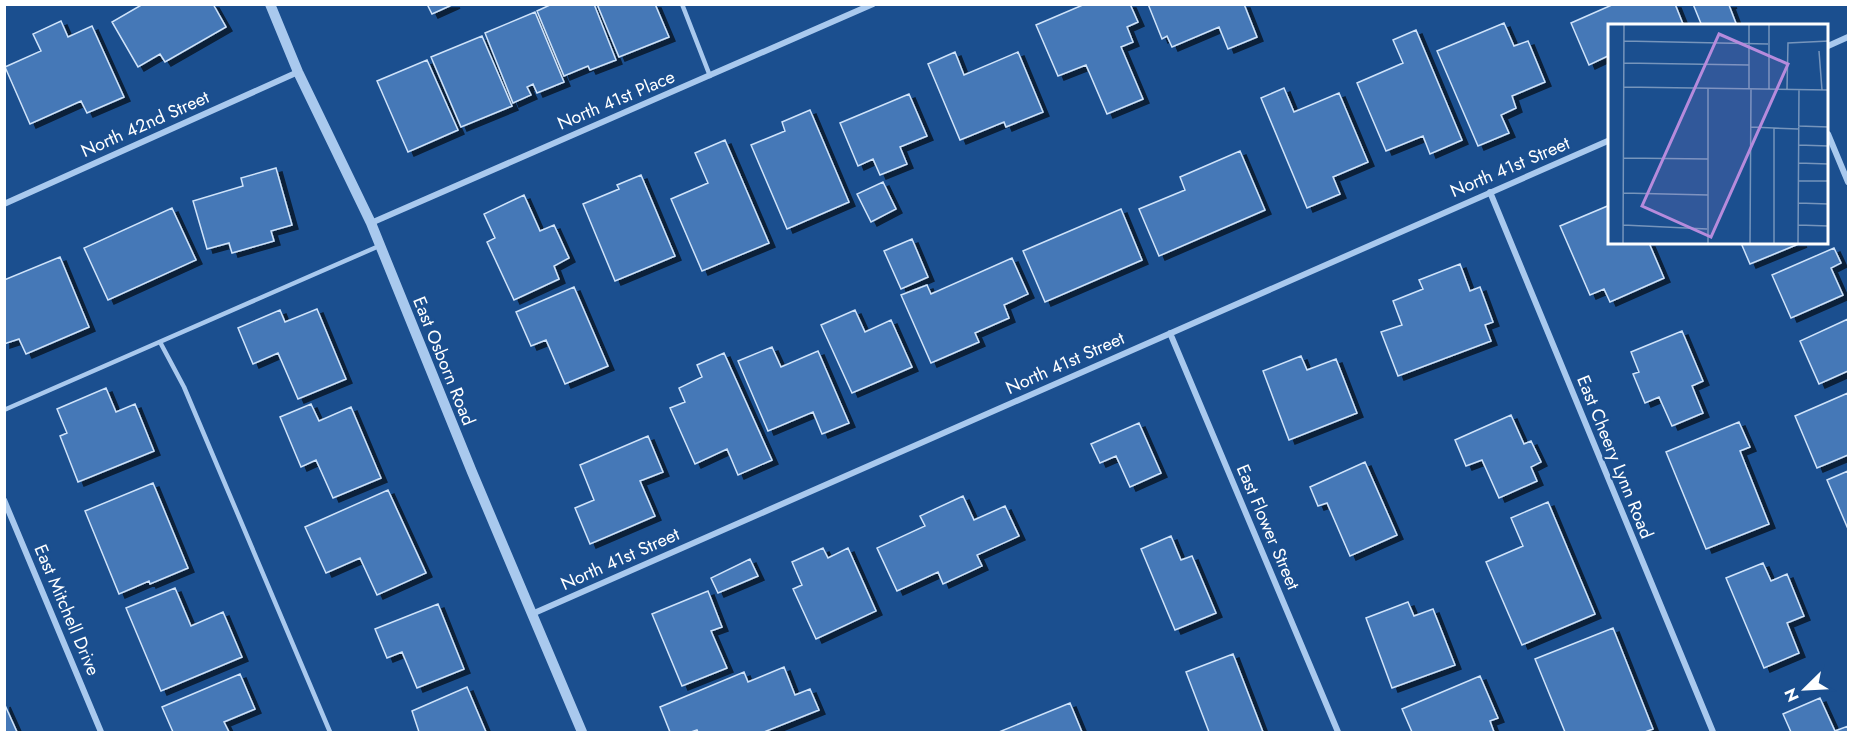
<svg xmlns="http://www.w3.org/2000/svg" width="1853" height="737" viewBox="0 0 1853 737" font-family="Jost,sans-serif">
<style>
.building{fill:#4478b7;stroke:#cfe3fa;stroke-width:1.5;filter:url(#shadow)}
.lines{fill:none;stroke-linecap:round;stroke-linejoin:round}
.service{stroke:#a9c9ee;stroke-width:4.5}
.minor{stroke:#a9c9ee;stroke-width:6}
.tertiary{stroke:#a9c9ee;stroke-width:10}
.labels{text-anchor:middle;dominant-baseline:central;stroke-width:4.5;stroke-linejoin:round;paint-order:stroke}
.street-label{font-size:18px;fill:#fff;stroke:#1b4f8f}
.inset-road{fill:none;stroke:#7695bc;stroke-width:1.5}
.view{fill:#b68bdc;fill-opacity:0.15;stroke:#b68bdc;stroke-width:3}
.inset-edge{fill:none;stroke:#fff;stroke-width:3}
</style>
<defs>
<filter id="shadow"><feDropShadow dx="6" dy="4" stdDeviation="0" flood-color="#0009"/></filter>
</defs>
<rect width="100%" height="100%" fill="#1b4f8f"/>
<path class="building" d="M 143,4 L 213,4 L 226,27 L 165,62 L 160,54 L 138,67 L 112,22 Z
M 427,4 L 454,4 L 432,14 Z
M 552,4 L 594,4 L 616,60 L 590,70 L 588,66 L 564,76 L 537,11 Z
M 597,4 L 655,4 L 669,37 L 619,57 Z
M 1085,4 L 1130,4 L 1138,22 L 1127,27 L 1133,42 L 1121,47 L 1143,99 L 1107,114 L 1086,65 L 1058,76 L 1036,25 Z
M 1148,4 L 1244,4 L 1257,37 L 1228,49 L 1219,27 L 1172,47 L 1167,36 L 1162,39 Z
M 1614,4 L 1675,4 L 1683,24 L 1680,26 L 1610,26 L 1610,55 L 1589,65 L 1571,23 Z
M 1693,4 L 1731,4 L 1729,5 L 1737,26 L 1702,26 Z
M 535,12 L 564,82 L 537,93 L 533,84 L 527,87 L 531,95 L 513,103 L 485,33 Z
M 61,21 L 68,37 L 92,26 L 124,97 L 87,113 L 81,101 L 30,124 L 5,67 L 41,51 L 33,34 Z
M 1504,23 L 1514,46 L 1528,41 L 1545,82 L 1512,96 L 1516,108 L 1501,115 L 1509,133 L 1478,146 L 1437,51 Z
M 1416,30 L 1462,140 L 1430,154 L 1423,136 L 1386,151 L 1357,83 L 1403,63 L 1393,40 Z
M 482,36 L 512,106 L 461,127 L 431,57 Z
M 955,52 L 964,75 L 1018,52 L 1043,112 L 1006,127 L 1004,122 L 960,140 L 928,64 Z
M 427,60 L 458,130 L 408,152 L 377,81 Z
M 1284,88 L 1294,112 L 1339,93 L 1368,162 L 1333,177 L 1340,194 L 1307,208 L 1261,98 Z
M 909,94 L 927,136 L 900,147 L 907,164 L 880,175 L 873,159 L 858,166 L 840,123 Z
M 810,110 L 849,202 L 787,229 L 751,145 L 785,131 L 782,122 Z
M 725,140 L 769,243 L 702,271 L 671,199 L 708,183 L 695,153 Z
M 1240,151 L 1265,210 L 1159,256 L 1139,209 L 1185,190 L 1180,177 Z
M 276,168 L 292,225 L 271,231 L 274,241 L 232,253 L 229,243 L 207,249 L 193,201 L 243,186 L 241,178 Z
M 641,175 L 675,256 L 615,281 L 583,204 L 619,189 L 617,185 Z
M 883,182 L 896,209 L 871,222 L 857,194 Z
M 524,195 L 540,231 L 554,225 L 569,258 L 554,266 L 559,279 L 514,300 L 487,242 L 495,238 L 484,214 Z
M 1610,205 L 1610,243 L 1649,243 L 1664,278 L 1610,302 L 1604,289 L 1590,295 L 1560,226 Z
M 172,208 L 196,260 L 108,300 L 84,248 Z
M 1121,209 L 1142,260 L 1045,302 L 1023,251 Z
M 912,239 L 928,277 L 901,289 L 884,251 Z
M 1741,243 L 1801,243 L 1750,264 Z
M 1834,248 L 1841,263 L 1831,268 L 1843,295 L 1791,318 L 1772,275 Z
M 60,257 L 89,327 L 26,354 L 19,339 L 4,344 L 4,280 Z
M 1012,258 L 1028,294 L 1004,305 L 1009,318 L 975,333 L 979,342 L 931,363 L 901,295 L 927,285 L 931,294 Z
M 1460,264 L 1470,291 L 1480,287 L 1493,322 L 1485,325 L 1491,341 L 1398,376 L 1381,332 L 1402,325 L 1393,301 L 1423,289 L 1419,280 Z
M 574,287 L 608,366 L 565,384 L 546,340 L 531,346 L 516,312 Z
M 317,309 L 346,379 L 298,399 L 278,353 L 253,364 L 238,328 L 280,310 L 285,322 Z
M 855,310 L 865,332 L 891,320 L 912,367 L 852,393 L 821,325 Z
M 1848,319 L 1848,371 L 1819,384 L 1800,341 Z
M 1682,331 L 1703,381 L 1692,386 L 1703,413 L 1672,426 L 1659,397 L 1645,403 L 1633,374 L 1639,372 L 1631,352 Z
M 772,347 L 781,367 L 818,351 L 849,423 L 822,434 L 813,412 L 768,431 L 738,361 Z
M 724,353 L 772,460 L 738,475 L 727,449 L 695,464 L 670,408 L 685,402 L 679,388 L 702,377 L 697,365 Z
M 1301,356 L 1307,370 L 1336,359 L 1357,413 L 1289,440 L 1263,371 Z
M 106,388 L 116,412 L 135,404 L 154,451 L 78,482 L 60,436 L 67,433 L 57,409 Z
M 1848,393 L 1848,455 L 1817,468 L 1795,416 Z
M 311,404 L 319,421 L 351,407 L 381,478 L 333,498 L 316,460 L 301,467 L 280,417 Z
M 1511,415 L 1524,444 L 1531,441 L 1541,462 L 1531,467 L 1537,481 L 1499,498 L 1482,460 L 1466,466 L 1455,440 Z
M 1739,422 L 1750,447 L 1740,451 L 1769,524 L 1706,549 L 1666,452 Z
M 1139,423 L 1161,473 L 1130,487 L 1116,456 L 1100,463 L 1091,444 Z
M 648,436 L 663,472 L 640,481 L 655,516 L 590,544 L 575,508 L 594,500 L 580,465 Z
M 1365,462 L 1397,535 L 1350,556 L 1327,503 L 1318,506 L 1310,487 Z
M 1848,471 L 1848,529 L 1827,480 Z
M 153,483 L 188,568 L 150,584 L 149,581 L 119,594 L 85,511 Z
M 388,490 L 426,573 L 377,595 L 360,558 L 326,573 L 305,527 Z
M 963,496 L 974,520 L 1005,506 L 1019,536 L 977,555 L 982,566 L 943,584 L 938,572 L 897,591 L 877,548 L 925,526 L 920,516 Z
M 1548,502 L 1595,614 L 1522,645 L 1486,562 L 1523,546 L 1511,518 Z
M 1171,536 L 1181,560 L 1192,556 L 1216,613 L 1175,630 L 1141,549 Z
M 823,548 L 828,558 L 848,548 L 876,611 L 816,639 L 793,589 L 802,585 L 792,562 Z
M 750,559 L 758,576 L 718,593 L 711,578 Z
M 1763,563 L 1771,581 L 1787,574 L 1804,616 L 1787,623 L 1799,653 L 1764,668 L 1726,578 Z
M 175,588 L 191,626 L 223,612 L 242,657 L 161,691 L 126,608 Z
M 708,591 L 722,627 L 711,631 L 727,668 L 682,686 L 652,614 Z
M 1408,602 L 1414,616 L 1433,609 L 1455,665 L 1392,688 L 1366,618 Z
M 438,604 L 464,669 L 417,688 L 402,652 L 387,658 L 375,629 Z
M 1613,628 L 1653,729 L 1645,732 L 1565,732 L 1535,659 Z
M 1233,654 L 1263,732 L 1209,732 L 1186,672 Z
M 784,667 L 795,695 L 810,689 L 819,710 L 764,732 L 698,732 L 697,730 L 691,732 L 670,732 L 660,707 L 744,672 L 748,682 Z
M 240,674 L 255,709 L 224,722 L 229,732 L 173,732 L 162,707 Z
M 1480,676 L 1498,718 L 1490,721 L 1494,732 L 1412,732 L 1402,709 Z
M 467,687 L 486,732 L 419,732 L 412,711 Z
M 1820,698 L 1835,731 L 1848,726 L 1848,732 L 1791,732 L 1783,714 Z
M 4,703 L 17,732 L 4,732 Z
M 1070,703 L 1082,732 L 999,732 Z"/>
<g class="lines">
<path class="service" d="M 682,4 L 710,76
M 160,342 L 184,387 L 330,732
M 4,410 L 379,246"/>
<path class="minor" d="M 1828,46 L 1848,37
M 1828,134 L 1848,182
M 1490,192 L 1713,732
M 4,204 L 298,72
M 371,223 L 873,4
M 1170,333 L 1338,732
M 4,500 L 101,732
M 532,614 L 1610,140"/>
<path class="tertiary" d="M 270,4 L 298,72 L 371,223 L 472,472 L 582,732"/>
</g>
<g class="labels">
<g class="street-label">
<text transform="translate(616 100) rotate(-23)">North 41st Place</text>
<text transform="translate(145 124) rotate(-24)">North 42nd Street</text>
<text transform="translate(1510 167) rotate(-23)">North 41st Street</text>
<text transform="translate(444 361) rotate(68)">East Osborn Road</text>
<text transform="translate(1065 363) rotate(-24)">North 41st Street</text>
<text transform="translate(1615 457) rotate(68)">East Cheery Lynn Road</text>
<text transform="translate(1268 527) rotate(67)">East Flower Street</text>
<text transform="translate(620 559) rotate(-24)">North 41st Street</text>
<text transform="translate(67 610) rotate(67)">East Mitchell Drive</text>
</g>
</g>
<g transform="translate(1608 24)">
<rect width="220" height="220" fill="#1b4f8f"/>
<path class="inset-road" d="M 161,0 L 161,65M 16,17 L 160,20M 211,27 L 214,66M 16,39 L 141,41M 15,63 L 221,66M 141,65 L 141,0M 179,65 L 180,19 L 221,17M 190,102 L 221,103M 143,103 L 190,105M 190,121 L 221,122M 15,134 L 100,135M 190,139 L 221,140M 190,157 L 221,157M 15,169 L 100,171M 190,179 L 221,180M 15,201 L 99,205M 190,201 L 221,202M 15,220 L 16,0M 100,220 L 100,64M 142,220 L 143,65M 166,220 L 166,104M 190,220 L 191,66"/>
<path class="view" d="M 111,10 L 180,40 L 103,213 L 34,182 Z"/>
<rect width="220" height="220" class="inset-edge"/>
</g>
<rect width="1853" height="737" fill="none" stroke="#ffffff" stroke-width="12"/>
<g transform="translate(1805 689) rotate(246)" stroke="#1b4f8f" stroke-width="4.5" paint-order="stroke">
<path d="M0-4.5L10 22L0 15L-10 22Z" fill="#ffffff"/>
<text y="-9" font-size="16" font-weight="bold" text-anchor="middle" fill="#ffffff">N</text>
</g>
</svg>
